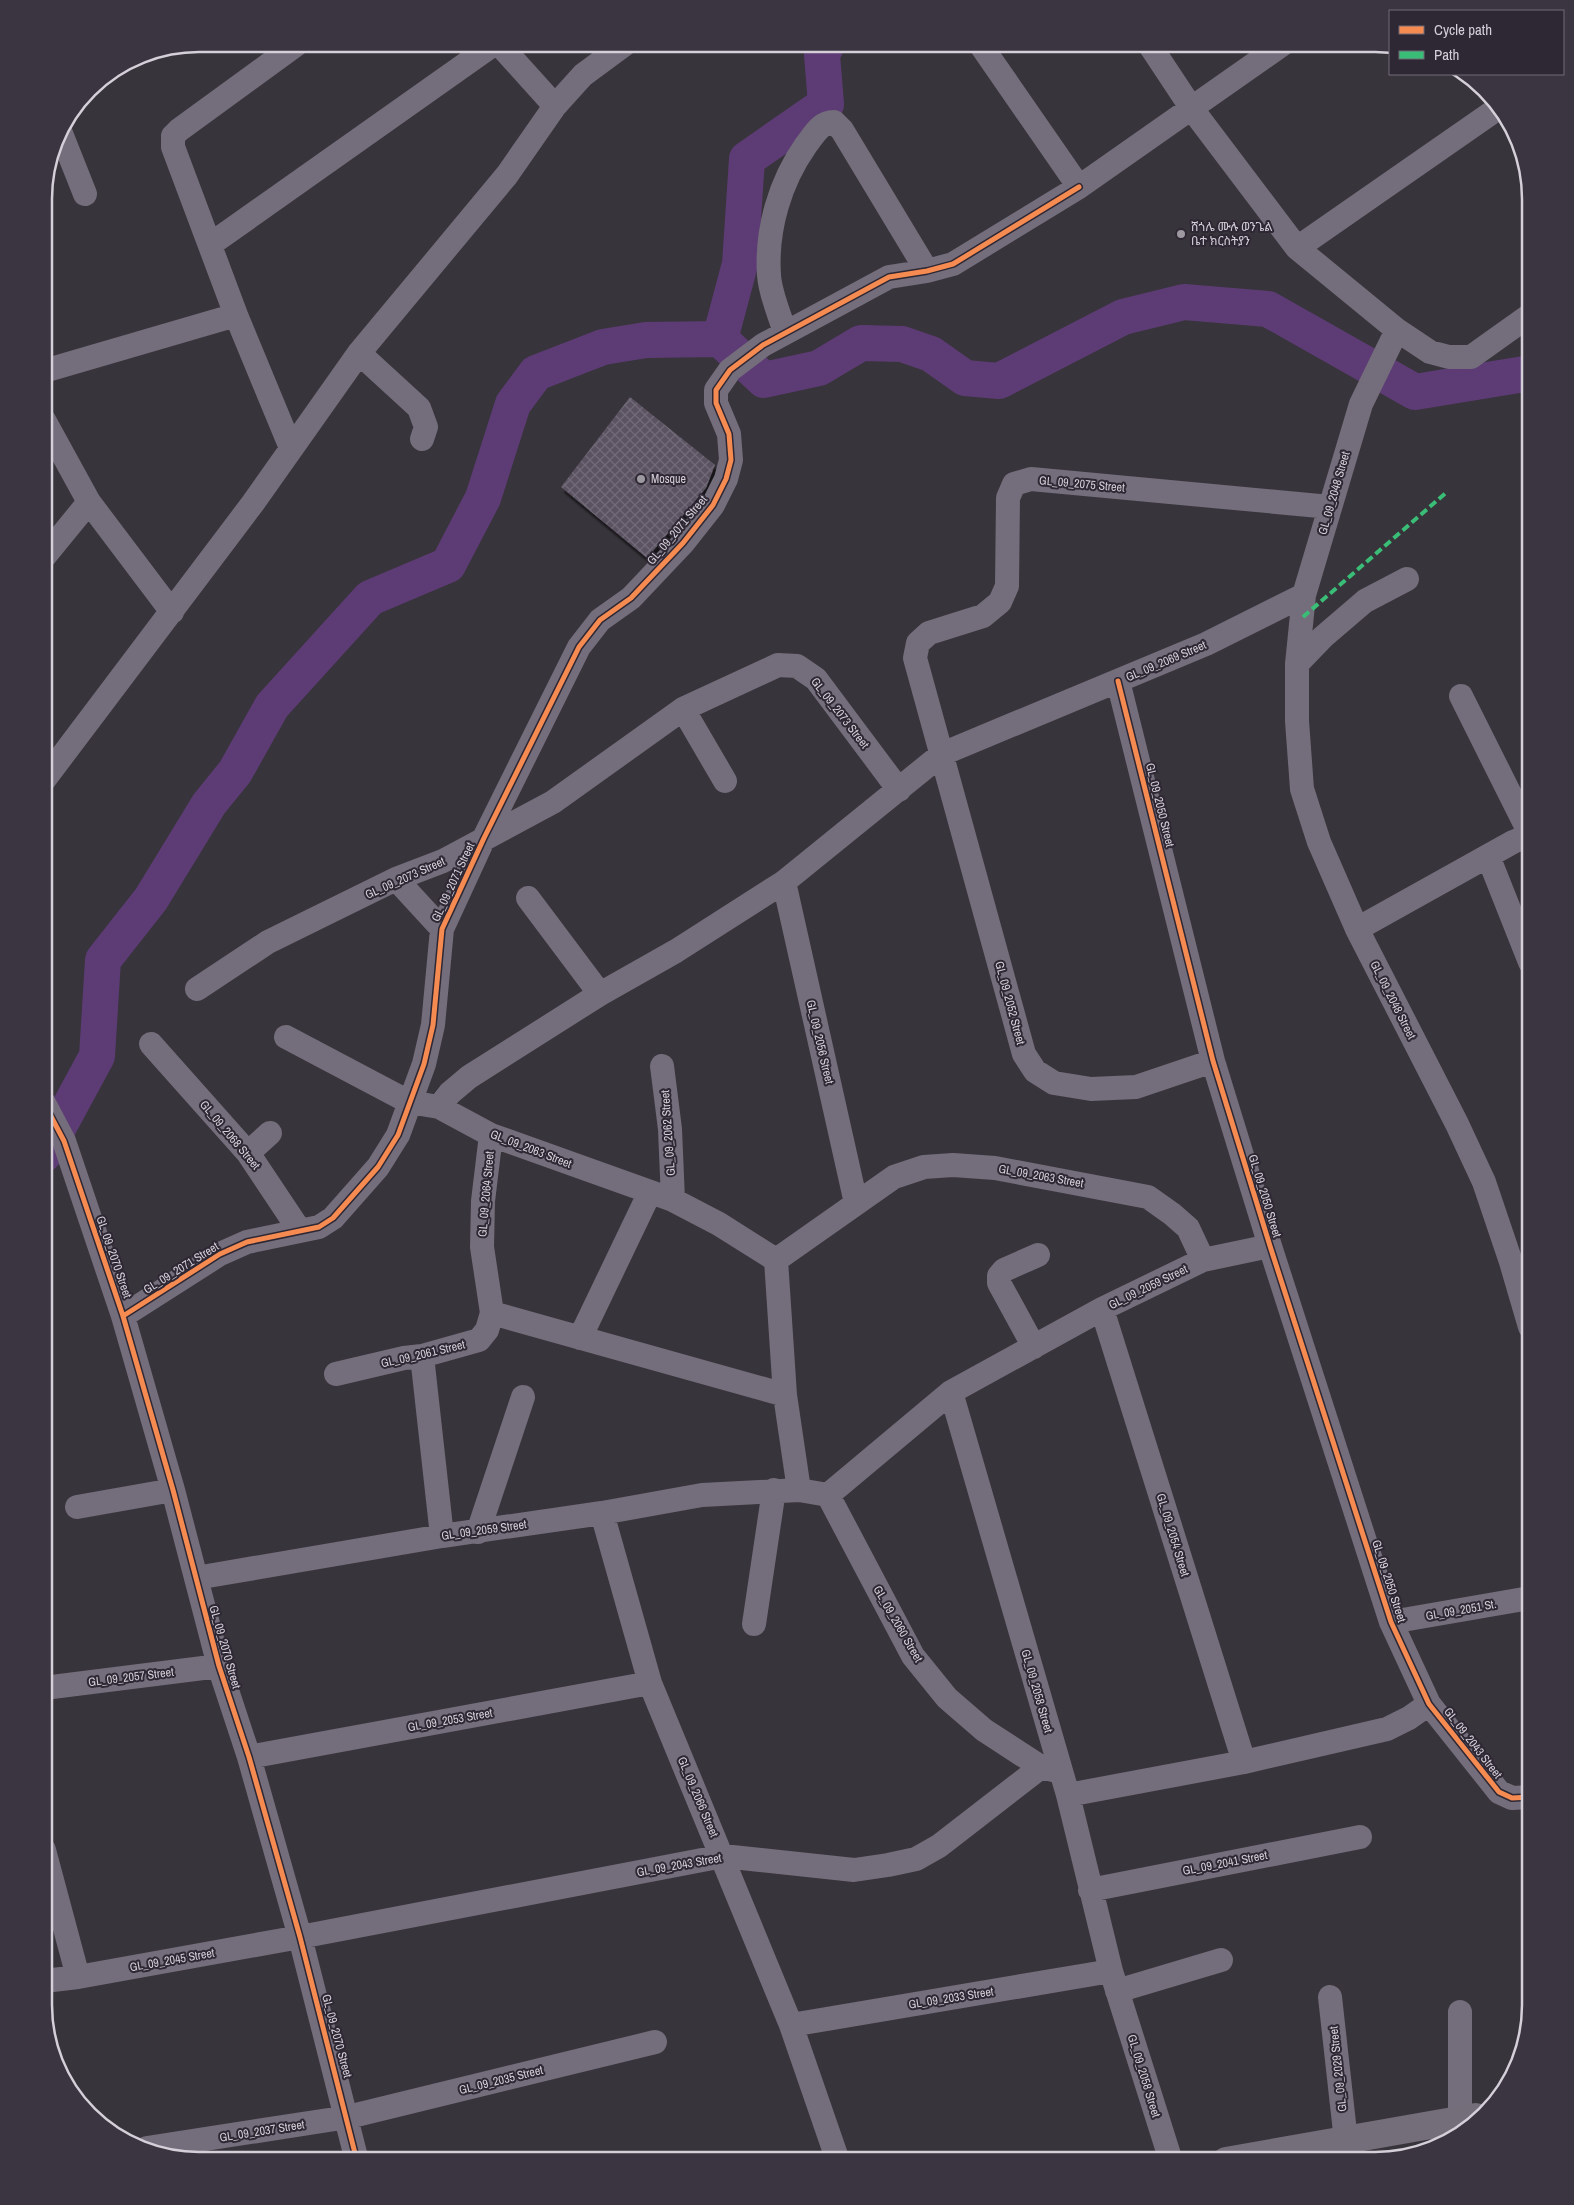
<svg xmlns="http://www.w3.org/2000/svg" width="1574" height="2205" viewBox="0 0 1574 2205" font-family="'Archivo Narrow','Noto Sans Ethiopic',sans-serif">
<style>
.lines{fill:none;stroke-linecap:round;stroke-linejoin:round}
.river{stroke:#5d3c75;stroke-width:36}
.building{fill:url(#building-cross-hatch);filter:url(#shadow)}
.minor{stroke:#746d7b;stroke-width:24}
.major{stroke:#746d7a;stroke-width:28}
.quiet{stroke:#3abd76;stroke-width:4;stroke-dasharray:8 4;stroke-linecap:butt}
.cycleway-casing{stroke:#2e2734;stroke-width:8}
.cycleway{stroke:#f68b52;stroke-width:5}
.poi-dot{fill:#9d99a1;stroke:#2e2734;stroke-width:2}
.labels{text-anchor:middle;dominant-baseline:central;stroke-width:4;stroke-linejoin:round;paint-order:stroke}
.poi-label{font-size:12px;fill:#d4cfd8;stroke:#2e2734;text-anchor:start}
.street-label{font-size:12px;fill:#d4cfd8;stroke:#2e2734}
.rim{fill:none;stroke:#d4cfd8;stroke-width:2.5}
</style>
<defs>
<pattern id="building-cross-hatch" width="8" height="8" patternUnits="userSpaceOnUse" patternTransform="scale(1.25)"><rect width="8" height="8" fill="#5b5362"/><path d="M0 0l8 8M0 8l8-8" fill="none" stroke="#726b78"/></pattern>
<filter id="shadow"><feDropShadow dx="3" dy="5.5" stdDeviation="1" flood-color="#0009"/></filter>
</defs>
<rect width="100%" height="100%" fill="#38343b"/>
<g class="lines">
<path class="river" d="M 720,339 L 740,264 L 747,159 L 826,104 L 822,55 L 827,44
M 44,1154 L 97,1056 L 103,960 L 151,899 L 209,804 L 235,772 L 272,706 L 370,598 L 448,565 L 483,498 L 513,404 L 536,373 L 603,347 L 646,340 L 720,339 L 764,380 L 819,368 L 861,343 L 902,344 L 931,354 L 965,378 L 999,381 L 1123,317 L 1184,302 L 1268,309 L 1415,392 L 1530,373"/>
</g>
<path class="building" d="M 630,397 L 715,465 L 706,488 L 647,558 L 561,487 Z"/>
<g class="lines">
<path class="minor" d="M 499,44 L 555,106 L 583,75 L 625,44
M 980,44 L 1079,187 L 1283,44
M 1149,44 L 1192,109 L 1297,248 L 1397,330 L 1430,352 L 1449,357 L 1471,357 L 1530,315
M 60,131 L 85,194
M 211,244 L 494,44
M 1297,248 L 1497,109
M 1397,330 L 1361,404 L 1304,595 L 1297,664 L 1297,721 L 1302,789 L 1319,842 L 1357,929 L 1457,1124 L 1484,1182 L 1511,1262 L 1530,1327
M 785,333 C 780,315 770,294 769,275 C 766,229 780,182 806,145 C 814,135 820,122 834,122 L 842,130 L 927,271
M 359,353 L 419,408 L 426,427 L 422,439
M 44,371 L 236,315
M 44,420 L 89,502 L 172,612
M 291,448 L 236,315 L 173,147 L 173,136 L 179,130 L 297,44
M 44,557 L 89,502
M 1297,664 L 1323,637 L 1365,601 L 1407,579
M 1118,681 L 1213,1061 L 1270,1246 L 1391,1622 L 1429,1704 L 1499,1792 L 1512,1798 L 1530,1797
M 1461,696 L 1530,834
M 683,709 L 725,781
M 44,780 L 253,503 L 359,353 L 507,175 L 555,106
M 1488,856 L 1530,962
M 396,879 L 442,929
M 784,882 L 856,1203
M 528,898 L 600,994
M 1357,929 L 1513,842 L 1530,835
M 197,989 L 268,942 L 396,879 L 443,861 L 553,802 L 683,709 L 778,665 L 797,666 L 816,679 L 899,790
M 286,1037 L 409,1102 L 439,1107 L 491,1135 L 673,1200 L 719,1224 L 776,1260
M 151,1044 L 248,1153 L 300,1231
M 1213,1061 L 1136,1087 L 1091,1089 L 1054,1083 L 1035,1071 L 1024,1054 L 915,658 L 918,643 L 929,633 L 983,616 L 1000,602 L 1007,586 L 1008,498 L 1014,484 L 1031,479 L 1330,507
M 662,1066 L 670,1129 L 673,1200
M 44,1103 L 64,1141 L 123,1316 L 173,1490 L 219,1666 L 249,1757 L 300,1937 L 357,2161
M 439,1107 L 450,1093 L 469,1077 L 600,994 L 676,951 L 784,882 L 942,754 L 1206,644 L 1304,595
M 248,1153 L 270,1133
M 776,1260 L 894,1177 L 924,1167 L 953,1165 L 995,1168 L 1148,1197 L 1172,1214 L 1188,1228 L 1203,1260
M 776,1260 L 785,1395 L 799,1490
M 1102,1309 L 1244,1762
M 492,1313 L 785,1395
M 123,1316 L 220,1254 L 247,1242 L 319,1227 L 333,1218 L 378,1167 L 398,1135 L 424,1064 L 433,1025 L 442,929 L 484,838 L 579,647 L 600,620 L 631,598 L 683,543 L 713,505 L 726,479 L 731,460 L 729,434 L 716,403 L 716,390 L 730,370 L 763,345 L 889,277 L 927,271 L 953,264 L 1079,187
M 580,1338 L 650,1192
M 1034,1347 L 999,1283 L 999,1276 L 1004,1270 L 1038,1255
M 422,1356 L 442,1536
M 336,1374 L 404,1358 L 422,1356 L 479,1340 L 487,1330 L 492,1313 L 482,1247 L 483,1201 L 491,1135
M 951,1392 L 1068,1795 L 1111,1971 L 1171,2161
M 828,1495 L 951,1392 L 1102,1309 L 1203,1260 L 1270,1246
M 828,1495 L 913,1656 L 947,1698 L 984,1730 L 1041,1767
M 77,1507 L 173,1490
M 602,1513 L 650,1683 L 791,2025 L 838,2161
M 478,1532 L 523,1397
M 196,1578 L 442,1536 L 602,1513 L 702,1495 L 799,1490 L 828,1495
M 1391,1622 L 1530,1598
M 754,1624 L 774,1490
M 44,1688 L 219,1666
M 249,1757 L 650,1683
M 1068,1795 L 1244,1762 L 1387,1729 L 1409,1718 L 1429,1704
M 44,1850 L 78,1977
M 1090,1890 L 1360,1837
M 44,1981 L 78,1977 L 300,1937 L 723,1856 L 854,1870 L 888,1865 L 916,1859 L 939,1846 L 1041,1767 L 1060,1772
M 1117,1991 L 1221,1960
M 1330,1997 L 1346,2141
M 1460,2012 L 1460,2120
M 791,2025 L 1111,1971
M 147,2148 L 348,2117 L 655,2042"/>
<path class="major" d="M 1226,2161 L 1476,2117"/>
<path class="quiet" d="M 1303,617 L 1448,491"/>
<g class="cycleway-casing">
<path id="cycleway" d="M 1118,681 L 1213,1061 L 1270,1246 L 1391,1622 L 1429,1704 L 1499,1792 L 1512,1798 L 1530,1797
M 44,1103 L 64,1141 L 123,1316 L 173,1490 L 219,1666 L 249,1757 L 300,1937 L 357,2161
M 123,1316 L 220,1254 L 247,1242 L 319,1227 L 333,1218 L 378,1167 L 398,1135 L 424,1064 L 433,1025 L 442,929 L 484,838 L 579,647 L 600,620 L 631,598 L 683,543 L 713,505 L 726,479 L 731,460 L 729,434 L 716,403 L 716,390 L 730,370 L 763,345 L 889,277 L 927,271 L 953,264 L 1079,187"/>
</g>
<use href="#cycleway" class="cycleway"/>
</g>
<g class="poi-dot">
<circle cx="1181" cy="234" r="5"/>
<circle cx="641" cy="479" r="5"/>
</g>
<g class="labels">
<g class="poi-label">
<text x="1191" y="227">ሸጎሌ ሙሉ ወንጌል<tspan x="1191" dy="14">ቤተ ክርስትያን</tspan></text>
<text x="651" y="479">Mosque</text>
</g>
<g class="street-label">
<text transform="translate(1082 484) rotate(5)">GL_09_2075 Street</text>
<text transform="translate(1334 493) rotate(-74)">GL_09_2048 Street</text>
<text transform="translate(677 530) rotate(-50)">GL_09_2071 Street</text>
<text transform="translate(1166 661) rotate(-23)">GL_09_2069 Street</text>
<text transform="translate(840 713) rotate(52)">GL_09_2073 Street</text>
<text transform="translate(1160 805) rotate(76)">GL_09_2050 Street</text>
<text transform="translate(405 878) rotate(-24)">GL_09_2073 Street</text>
<text transform="translate(453 882) rotate(-65)">GL_09_2071 Street</text>
<text transform="translate(1393 1000) rotate(63)">GL_09_2048 Street</text>
<text transform="translate(1010 1003) rotate(75)">GL_09_2052 Street</text>
<text transform="translate(820 1042) rotate(77)">GL_09_2056 Street</text>
<text transform="translate(668 1133) rotate(-94)">GL_09_2062 Street</text>
<text transform="translate(230 1135) rotate(50)">GL_09_2068 Street</text>
<text transform="translate(531 1149) rotate(21)">GL_09_2063 Street</text>
<text transform="translate(1041 1176) rotate(10)">GL_09_2063 Street</text>
<text transform="translate(486 1194) rotate(-85)">GL_09_2064 Street</text>
<text transform="translate(1265 1196) rotate(73)">GL_09_2050 Street</text>
<text transform="translate(114 1257) rotate(71)">GL_09_2070 Street</text>
<text transform="translate(181 1268) rotate(-32)">GL_09_2071 Street</text>
<text transform="translate(1148 1287) rotate(-26)">GL_09_2059 Street</text>
<text transform="translate(423 1354) rotate(-13)">GL_09_2061 Street</text>
<text transform="translate(484 1530) rotate(-8)">GL_09_2059 Street</text>
<text transform="translate(1173 1535) rotate(73)">GL_09_2054 Street</text>
<text transform="translate(1389 1581) rotate(72)">GL_09_2050 Street</text>
<text transform="translate(1461 1610) rotate(-10)">GL_09_2051 St.</text>
<text transform="translate(898 1624) rotate(60)">GL_09_2060 Street</text>
<text transform="translate(225 1647) rotate(74)">GL_09_2070 Street</text>
<text transform="translate(131 1677) rotate(-7)">GL_09_2057 Street</text>
<text transform="translate(1037 1691) rotate(74)">GL_09_2058 Street</text>
<text transform="translate(450 1720) rotate(-10)">GL_09_2053 Street</text>
<text transform="translate(1473 1743) rotate(52)">GL_09_2043 Street</text>
<text transform="translate(698 1797) rotate(67)">GL_09_2066 Street</text>
<text transform="translate(1225 1863) rotate(-11)">GL_09_2041 Street</text>
<text transform="translate(679 1865) rotate(-10)">GL_09_2043 Street</text>
<text transform="translate(172 1960) rotate(-10)">GL_09_2045 Street</text>
<text transform="translate(951 1998) rotate(-9)">GL_09_2033 Street</text>
<text transform="translate(337 2036) rotate(75)">GL_09_2070 Street</text>
<text transform="translate(1338 2069) rotate(-96)">GL_09_2029 Street</text>
<text transform="translate(1144 2076) rotate(73)">GL_09_2058 Street</text>
<text transform="translate(501 2080) rotate(-14)">GL_09_2035 Street</text>
<text transform="translate(262 2131) rotate(-9)">GL_09_2037 Street</text>
</g>
</g>
<path d="M0 0H1574V2205H0ZM199 52H1375A147 147 0 0 1 1522 199V2005A147 147 0 0 1 1375 2152H199A147 147 0 0 1 52 2005V199A147 147 0 0 1 199 52Z" fill="#3b3441" fill-rule="evenodd"/>
<path class="rim" d="M199 52H1375A147 147 0 0 1 1522 199V2005A147 147 0 0 1 1375 2152H199A147 147 0 0 1 52 2005V199A147 147 0 0 1 199 52Z"/>
<rect x="1389" y="10" width="175" height="65" fill="#2e2734" stroke="#706a76"/>
<rect x="1399" y="26" width="25" height="8" fill="#f68b52" stroke="#706a76"/>
<text x="1434" y="35" font-size="15" fill="#d4cfd8">Cycle path</text>
<rect x="1399" y="51" width="25" height="8" fill="#3abd76" stroke="#706a76"/>
<text x="1434" y="60" font-size="15" fill="#d4cfd8">Path</text>
</svg>
